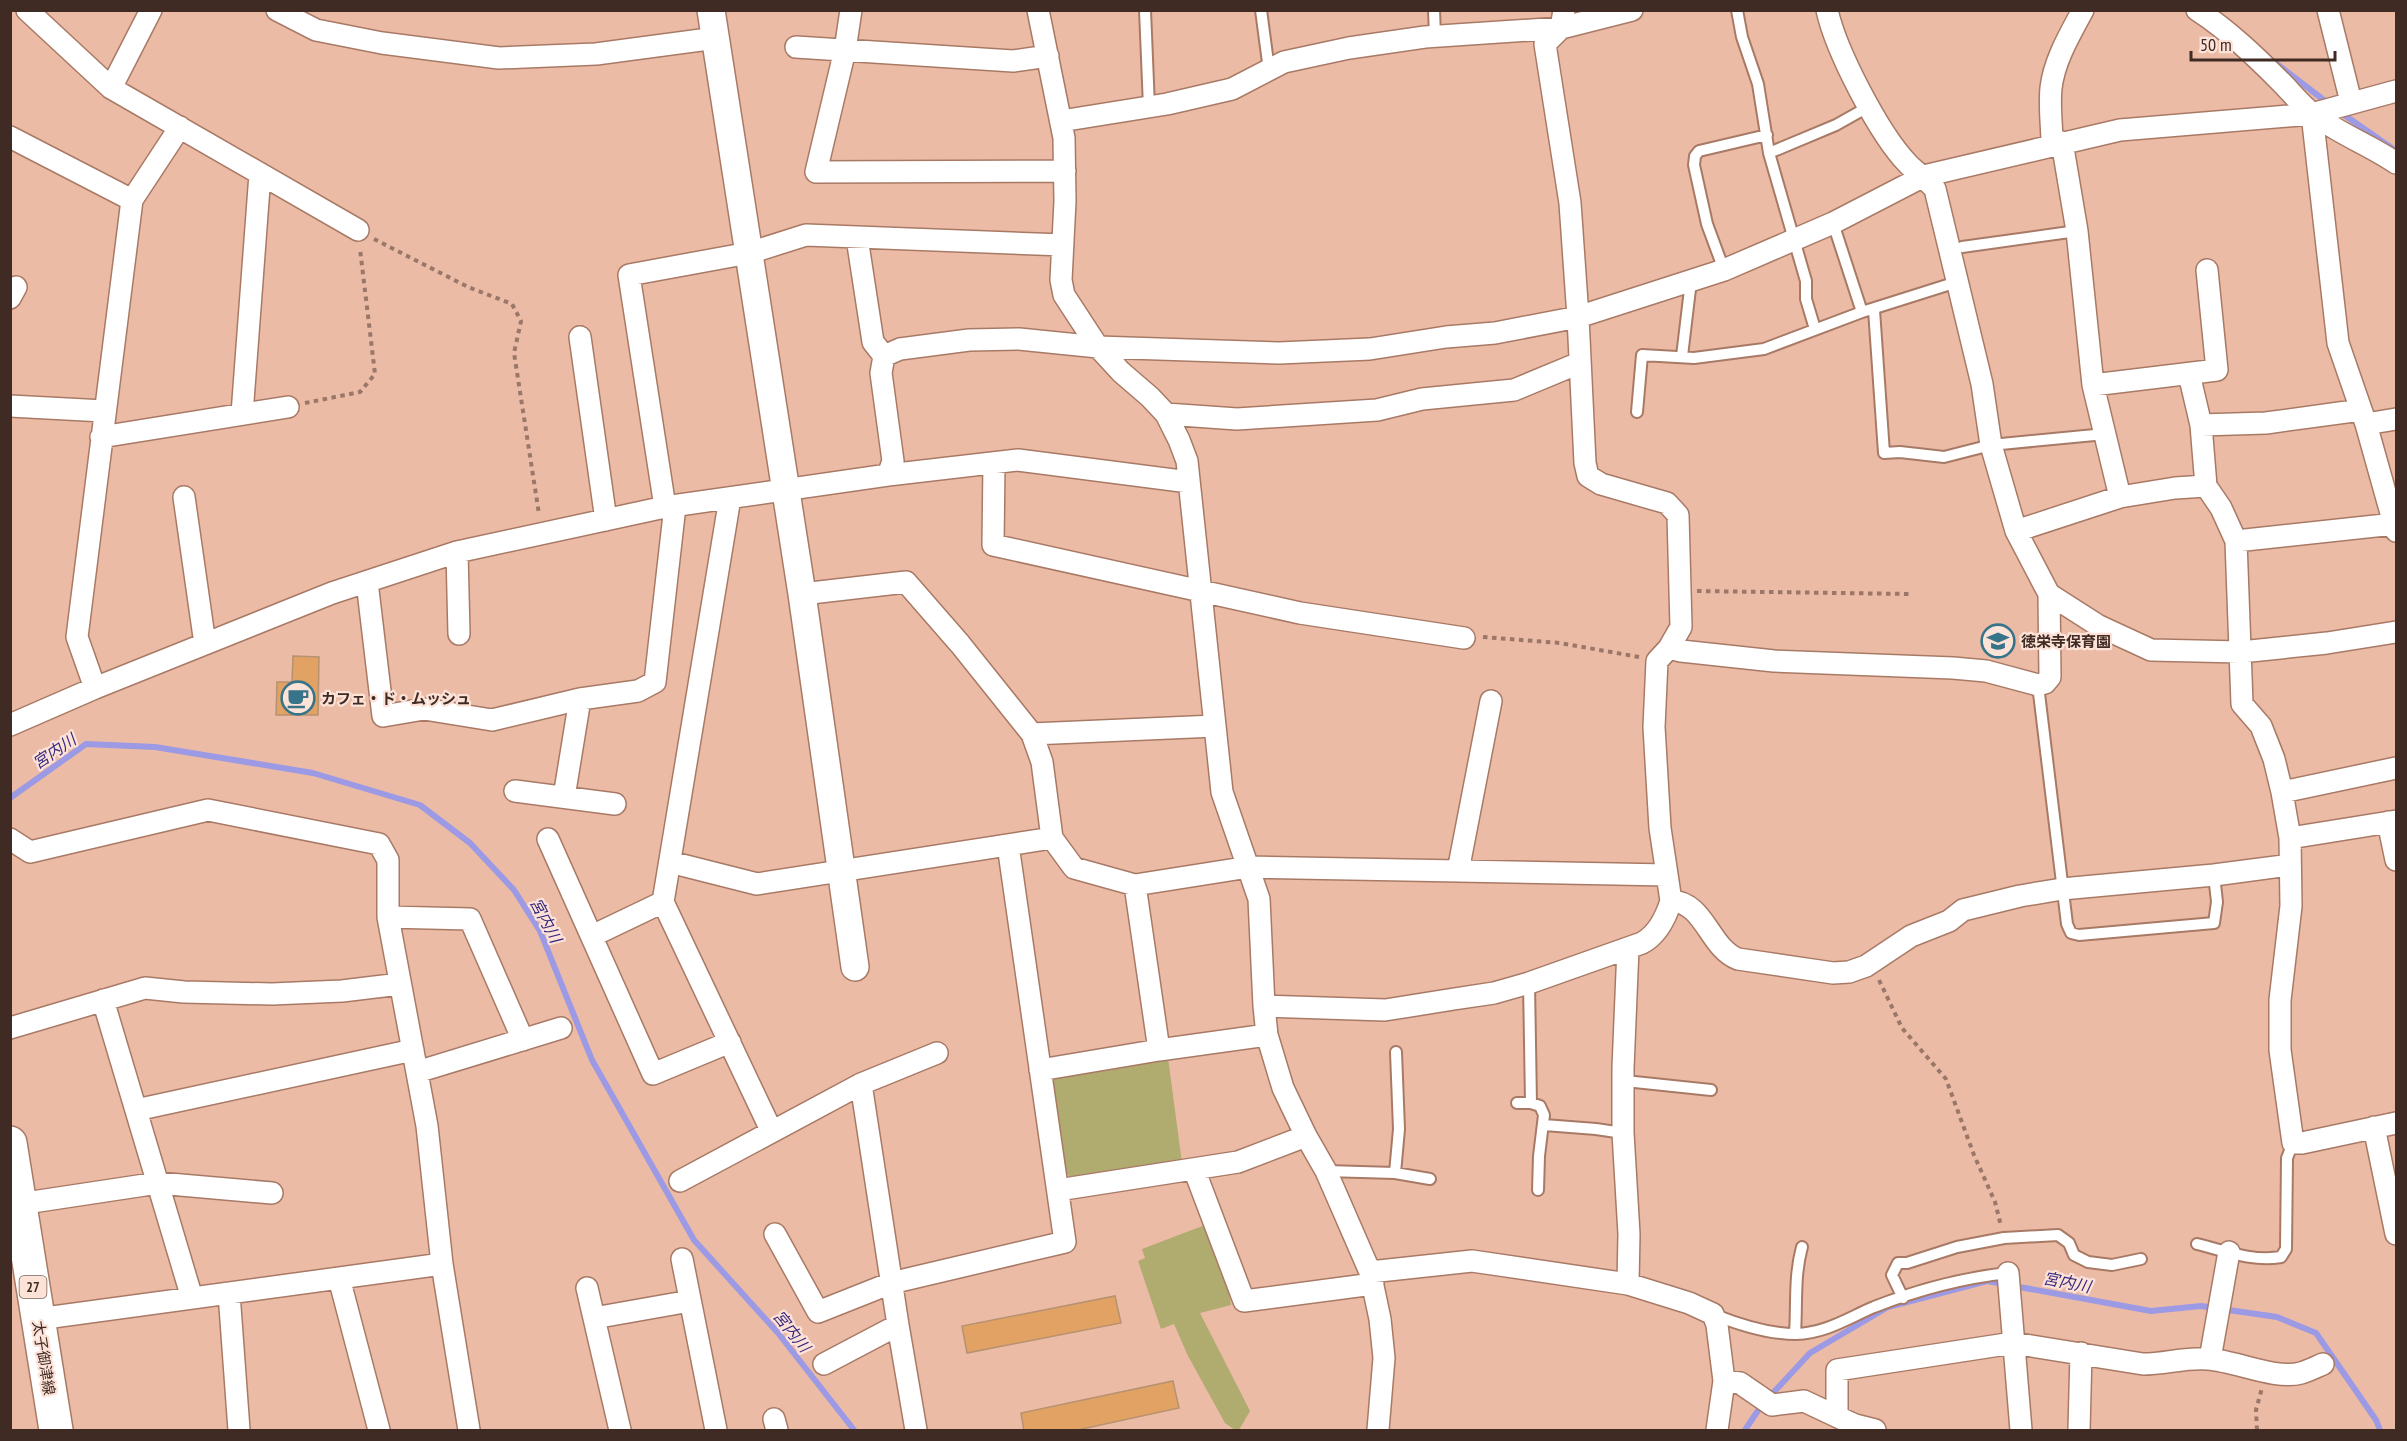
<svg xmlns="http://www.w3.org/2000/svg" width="2407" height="1441" viewBox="0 0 2407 1441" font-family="'PT Sans Narrow','Noto Sans JP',sans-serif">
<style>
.green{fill:#b0ab6f}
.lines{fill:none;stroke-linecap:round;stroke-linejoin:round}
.stream{stroke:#9c99e5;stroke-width:6}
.building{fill:#e1a263;stroke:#b69270;stroke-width:1.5}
.service-casing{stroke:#a87a66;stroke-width:14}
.minor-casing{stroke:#a87a66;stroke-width:24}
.tertiary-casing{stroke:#a87a66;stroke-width:30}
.primary-casing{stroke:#a87a66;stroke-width:36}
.path{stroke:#9a7768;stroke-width:4;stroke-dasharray:4.5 4.5;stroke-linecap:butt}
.service{stroke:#fff;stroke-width:10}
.minor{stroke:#fff;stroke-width:21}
.tertiary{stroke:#fff;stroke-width:27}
.primary{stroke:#fff;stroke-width:33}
.labels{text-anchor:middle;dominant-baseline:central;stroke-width:4.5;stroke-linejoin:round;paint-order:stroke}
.shield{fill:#fce2d7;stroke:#786259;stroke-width:1.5}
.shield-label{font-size:14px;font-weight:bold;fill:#3f2b23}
.poi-label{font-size:15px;font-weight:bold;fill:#3f2b23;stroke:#fce2d7;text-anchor:start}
.street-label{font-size:15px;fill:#3f2b23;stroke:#fce2d7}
.water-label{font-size:16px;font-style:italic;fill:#38297f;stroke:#fce2d7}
</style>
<rect width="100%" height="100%" fill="#ecbba6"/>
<path class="green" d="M 1168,1058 L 1182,1163 L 1073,1178 L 1060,1170 L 1049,1088 L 1058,1073 Z
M 1205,1225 L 1229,1292 L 1231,1305 L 1200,1313 L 1250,1411 L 1239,1430 L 1235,1430 L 1225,1423 L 1188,1356 L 1174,1324 L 1161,1329 L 1138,1261 L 1145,1258 L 1142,1249 Z"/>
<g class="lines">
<path class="stream" d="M 2273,61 L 2329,104
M 2340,112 L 2396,151
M 10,798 L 86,744 L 155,747 L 313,773 L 420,805 L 470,843 L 514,890 L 540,931 L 592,1060 L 694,1240 L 778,1333 L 854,1430
M 2014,1286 L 2151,1311 L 2201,1306 L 2277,1317 L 2316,1333 L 2376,1420 L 2380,1430
M 1745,1430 L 1761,1406 L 1810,1353 L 1888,1307 L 1987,1281 L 2004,1284"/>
</g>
<path class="building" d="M 293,656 L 319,657 L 318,715 L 276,715 L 277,682 L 292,682 Z
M 1115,1296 L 1121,1323 L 967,1353 L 962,1326 Z
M 1173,1381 L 1179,1408 L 1073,1431 L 1024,1431 L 1021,1413 Z"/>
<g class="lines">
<g class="service-casing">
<path id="service" d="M 1145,10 L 1149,107
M 1261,10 L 1269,70
M 1434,10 L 1435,36
M 1737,10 L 1742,37 L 1758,84 L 1769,153 L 1806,281 L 1806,299 L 1815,329
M 1769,153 L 1836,125 L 1868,107
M 1833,223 L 1862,312
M 1962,247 L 2077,231
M 1724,270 L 1707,224 L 1694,165 L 1695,156 L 1699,151 L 1767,135
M 1874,310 L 1884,453 L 1900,452 L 1944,457 L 1991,445 L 2105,434
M 1682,356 L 1691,281
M 1637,412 L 1642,355 L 1694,358 L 1764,349 L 1862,312 L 1957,282
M 2038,685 L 2067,924 L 2071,933 L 2079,935 L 2214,923 L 2217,902 L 2214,875
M 1529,983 L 1531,1103
M 1625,1081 L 1711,1090
M 1517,1103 L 1531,1103 L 1540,1106 L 1544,1115 L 1539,1156 L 1538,1190
M 1544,1125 L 1596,1129 L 1623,1133
M 1326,1171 L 1395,1173 L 1430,1179
M 1395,1173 L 1399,1129 L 1396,1052
M 2197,1244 C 2225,1251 2253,1262 2281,1257 L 2286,1249 L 2287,1158 L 2293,1143
M 1903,1298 L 1892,1275 L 1898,1263 L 1907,1263 L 1957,1247 L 2004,1238 L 2058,1235 L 2069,1243 L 2074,1255 L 2088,1262 L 2112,1265 L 2141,1259
M 1715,1315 C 1740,1325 1769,1334 1796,1334 C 1826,1333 1848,1318 1874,1307 C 1917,1290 1962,1278 2008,1273
M 1795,1334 C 1797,1304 1794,1276 1802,1247"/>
</g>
<g class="minor-casing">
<path id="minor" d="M 27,10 L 111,88 L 358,230
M 277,10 L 316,30 L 382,43 L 499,58 L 596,54 L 716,38
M 851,10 L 845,50 L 816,172 L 1065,171
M 1038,10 L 1064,138 L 1065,201 L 1061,280 L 1064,295 L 1098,347 L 1121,372 L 1150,397 L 1166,414 L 1179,440 L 1187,461 L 1222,792 L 1259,899 L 1264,1006 L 1267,1035 L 1283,1088 L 1306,1136 L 1326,1171 L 1370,1272 L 1380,1319 L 1384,1358 L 1378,1430
M 1827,10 C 1836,51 1879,134 1908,164 C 1917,173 1926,179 1935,189 L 1982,384 L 1991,445 L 2016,531 L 2049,594 L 2099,626 L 2151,650 L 2241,652 L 2327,643 L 2396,632
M 2197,10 C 2228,30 2255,56 2281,82 C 2291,92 2301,105 2313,114 C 2339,134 2370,145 2396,163
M 2328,10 L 2351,102
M 796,47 L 1013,61 L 1048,56
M 111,88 L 151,10
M 2312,114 L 2338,343 L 2366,424 L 2396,531
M 1061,121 L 1167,104 L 1232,89 L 1284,62 L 1349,48 L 1425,37 L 1561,28 L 1632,10
M 10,137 L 132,200
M 2062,142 L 2077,231 L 2093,385 L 2120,497
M 2052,144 C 2052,126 2049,106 2051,88 C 2054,61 2070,34 2083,10
M 857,238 L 873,342 L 884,356
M 10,298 L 16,287
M 580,337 L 606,520
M 2189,374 L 2201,425 L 2206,486
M 2093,385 L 2217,370 L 2207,270
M 10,406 L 104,411
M 242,414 L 260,174
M 1166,414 L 1237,419 L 1377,410 L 1422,399 L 1514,390 L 1579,363
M 2366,424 L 2396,419
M 2201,425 L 2266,423 L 2361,410
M 101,437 L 288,407
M 994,463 L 993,545 L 1300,613 L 1464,638
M 888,475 L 1018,460 L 1189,482
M 184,497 L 205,644
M 730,498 L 663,902 L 771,1130
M 665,507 L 629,275 L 749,253 L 806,235 L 1063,245
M 2016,531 L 2120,497 L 2175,488 L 2206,486 L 2221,508 L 2236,541 L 2242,704 L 2261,726 L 2274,759 L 2282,792 L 2290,838 L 2291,906 L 2280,1000 L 2280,1050 L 2293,1143 L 2302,1143 L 2396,1123
M 2236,541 L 2394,524
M 457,552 L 459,634
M 367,582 L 383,716 L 424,709 L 492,720 L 580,699 L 638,691 L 655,682 L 675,506
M 802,594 L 906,582 L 960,644 L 1032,734 L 1042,762 L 1052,838 L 1074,868 L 1135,885 L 1249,867 L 1667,875
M 1669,648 L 1681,651 L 1774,661 L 1953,668 L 1986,671 L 2038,685 L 2045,683 L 2050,677 L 2049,594
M 95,688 L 77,637 L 132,200 L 180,127
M 10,725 L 95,688 L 332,593 L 457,552 L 665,507 L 888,475 L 893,461 L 881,373 L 884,356 L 900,349 L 969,340 L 1019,339 L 1098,347 L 1279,353 L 1370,349 L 1446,337 L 1495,333 L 1578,317 L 1724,270 L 1833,223 L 1924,176 L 2120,130 L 2312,114 L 2396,91
M 1032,734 L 1215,726
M 515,791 L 615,804
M 2282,792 L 2396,768
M 564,797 L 580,699
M 2388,822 L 2396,860
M 2290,838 L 2396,821
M 10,839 L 30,852 L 208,810 L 379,844 L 388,860 L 388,917 L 427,1126 L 442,1264 L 469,1430
M 548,839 L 653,1074 L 730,1042
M 670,862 L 757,884 L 1052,838
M 1458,871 L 1491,701
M 1135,885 L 1159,1050
M 1671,901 C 1705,902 1709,948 1738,959 L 1833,973 L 1849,972 L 1866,966 L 1911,936 L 1949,921 L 1963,910 L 2020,896 L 2062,889 L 2214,875 L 2290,865
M 388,917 L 470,919 L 523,1040
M 592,936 L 663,902
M 103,1000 L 192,1298
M 1264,1006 L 1385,1010 L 1454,999 L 1494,993 L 1529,983 L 1642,943 C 1657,935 1666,917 1671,901 L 1660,828 L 1654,727 L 1657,661 L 1669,648 L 1681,627 L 1678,515 L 1667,503 L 1601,484 L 1588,476 L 1585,463 L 1578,317 L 1570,203 L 1545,44 L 1561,28 L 1564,10
M 10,1028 L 145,988 L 184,992 L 272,994 L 342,991 L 400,984
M 1040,1070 L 1159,1050 L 1267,1035
M 417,1072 L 561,1028
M 861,1084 L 898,1325 L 916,1430
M 136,1110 L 413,1050
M 2374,1127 L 2396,1234
M 1194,1169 L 1244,1301 L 1373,1284
M 680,1181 L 861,1084 L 937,1053
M 1058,1190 L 1238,1162 L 1306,1136
M 10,1208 L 19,1204 L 158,1183 L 272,1193
M 775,1234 L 818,1312 L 891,1283 L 1065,1242 L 1008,845
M 682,1259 L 716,1430
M 1370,1272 L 1472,1261 L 1628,1284 L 1689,1303 L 1713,1314 L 1717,1325 L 1724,1381 L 1717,1430
M 2008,1273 L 2021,1430
M 339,1278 L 379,1430
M 1628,1284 L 1629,1234 L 1623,1133 L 1623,1068 L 1628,948
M 587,1288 L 620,1430
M 229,1293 L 239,1430
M 594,1318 L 690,1301
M 38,1319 L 442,1264
M 2210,1359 L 2229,1252
M 824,1364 L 898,1325
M 1724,1381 L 1740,1383 L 1772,1405 L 1804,1401 L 1855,1425 L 1875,1430
M 1837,1415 L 1837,1370 L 2013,1343 L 2143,1364 C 2165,1364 2186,1357 2208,1359 C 2236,1361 2275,1380 2301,1373 C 2308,1371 2316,1367 2323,1364
M 774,1419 L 777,1430
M 2079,1430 L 2081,1353"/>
</g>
<g class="tertiary-casing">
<path id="tertiary" d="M 711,10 L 802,594 L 855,967"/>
</g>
<g class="primary-casing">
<path id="primary" d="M 10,1143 L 56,1430"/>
</g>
<path class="path" d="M 374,239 L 468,287 L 512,304 L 521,321 L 514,353 L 539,514
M 305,403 L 360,392 L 375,374 L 360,249
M 1697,591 L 1910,594
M 1483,637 L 1560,643 L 1639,657
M 1879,980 L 1902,1028 L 1946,1079 L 1974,1155 L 1995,1202 L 2001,1226
M 2257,1430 L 2256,1410 L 2262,1388"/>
<use href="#service" class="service"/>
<use href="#minor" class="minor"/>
<use href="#tertiary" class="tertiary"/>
<use href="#primary" class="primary"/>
</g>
<defs>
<g id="school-ring" transform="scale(1.725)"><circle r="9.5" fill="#fce2d7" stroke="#37748a" stroke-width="1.5"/><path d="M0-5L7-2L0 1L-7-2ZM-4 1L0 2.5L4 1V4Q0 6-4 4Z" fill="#37748a"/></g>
<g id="cafe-ring" transform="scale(1.725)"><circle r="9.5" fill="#fce2d7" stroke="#37748a" stroke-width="1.5"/><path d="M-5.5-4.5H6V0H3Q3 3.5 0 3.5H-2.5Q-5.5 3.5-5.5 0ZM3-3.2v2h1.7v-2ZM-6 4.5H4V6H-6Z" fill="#37748a"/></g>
</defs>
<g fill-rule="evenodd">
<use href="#school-ring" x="1998" y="641"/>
<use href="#cafe-ring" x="298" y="698"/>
</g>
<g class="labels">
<rect class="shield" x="19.5" y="1276" width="27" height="22" rx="4.5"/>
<g class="shield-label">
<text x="33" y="1287">27</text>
</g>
<g class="poi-label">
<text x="2021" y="641">徳栄寺保育園</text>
<text x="321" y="698">カフェ・ド・ムッシュ</text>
</g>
<g class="street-label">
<text transform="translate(44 1358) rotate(81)">太子御津線</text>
</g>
<g class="water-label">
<text transform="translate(54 751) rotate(-34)">宮内川</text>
<text transform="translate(546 920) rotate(62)">宮内川</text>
<text transform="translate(2067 1282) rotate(11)">宮内川</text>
<text transform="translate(792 1331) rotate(51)">宮内川</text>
</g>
</g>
<rect width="2407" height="1441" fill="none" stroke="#3f2b23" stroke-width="24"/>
<path d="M2191 51v9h144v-9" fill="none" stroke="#3f2b23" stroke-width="3"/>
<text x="2200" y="51" font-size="18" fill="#3f2b23" stroke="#fce2d7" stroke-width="4.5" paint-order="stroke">50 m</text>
</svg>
